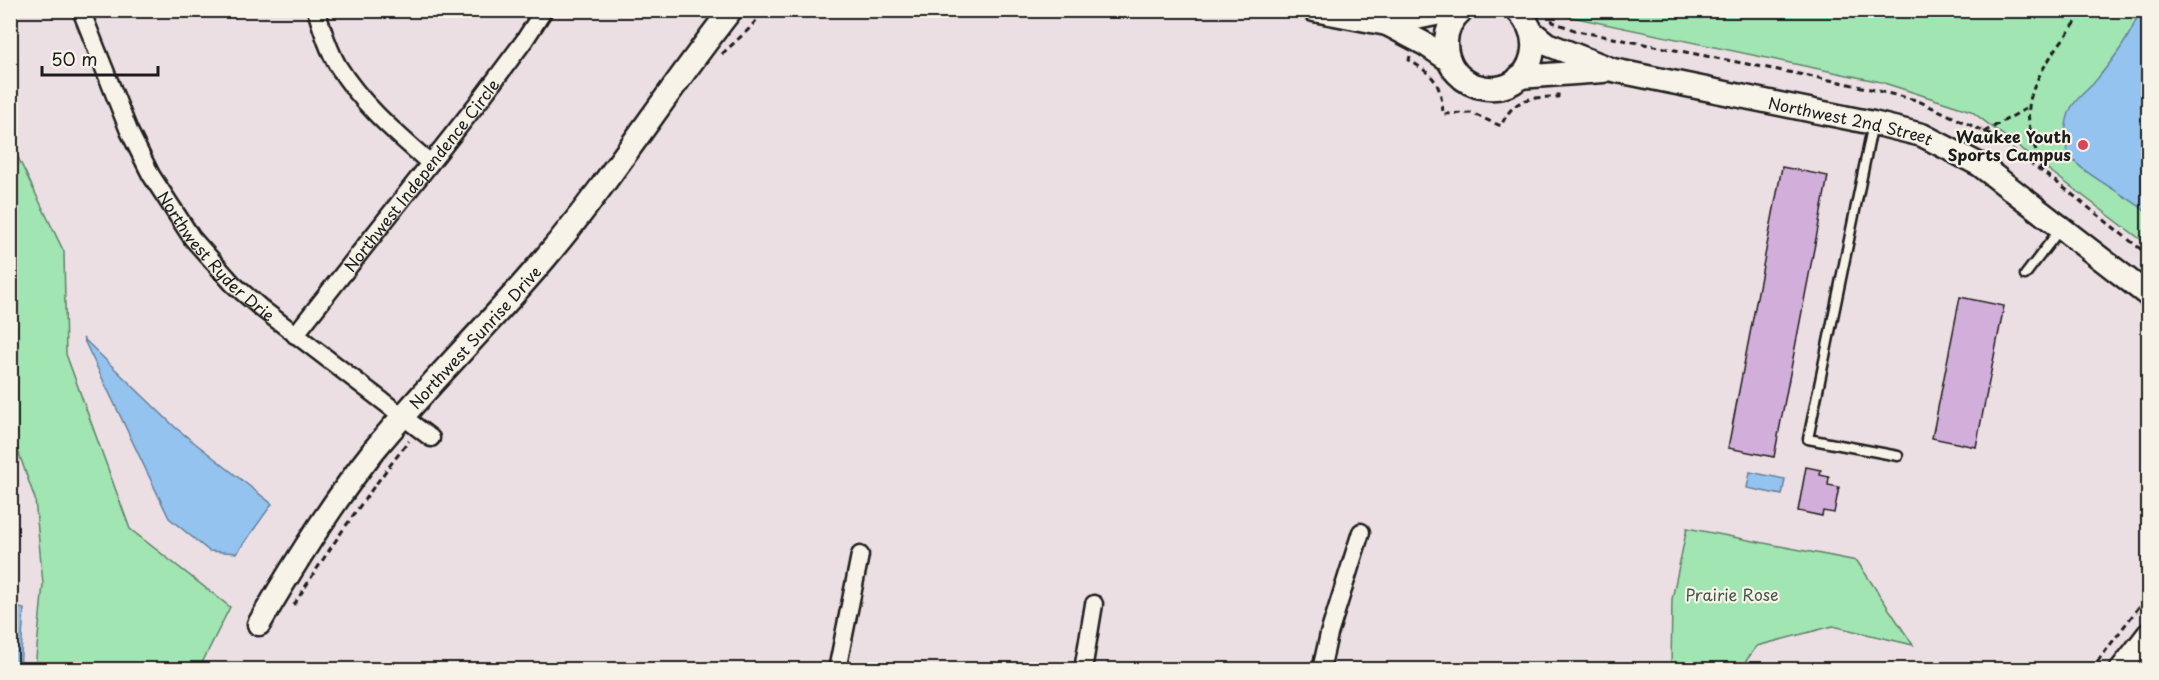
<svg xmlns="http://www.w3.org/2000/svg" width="2159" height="680" viewBox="0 0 2159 680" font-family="'Playpen Sans',sans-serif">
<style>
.green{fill:#a0e5b2;stroke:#5e8067;stroke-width:1.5}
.water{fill:#94c3ef;stroke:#64809b;stroke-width:1.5}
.building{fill:#d2afda;stroke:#1c1c1c;stroke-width:1.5}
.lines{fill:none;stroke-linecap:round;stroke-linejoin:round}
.lane-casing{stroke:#1c1c1c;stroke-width:13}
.street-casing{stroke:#1c1c1c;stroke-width:21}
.secondary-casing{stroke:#1c1c1c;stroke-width:27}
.path{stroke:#1c1c1c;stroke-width:3;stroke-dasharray:6 4.5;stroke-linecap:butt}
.lane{stroke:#f7f3e8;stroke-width:8}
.street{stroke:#f7f3e8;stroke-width:16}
.secondary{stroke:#f7f3e8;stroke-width:22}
.poi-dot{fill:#d1495b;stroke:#f7f3e8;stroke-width:2}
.labels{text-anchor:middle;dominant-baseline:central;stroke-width:4.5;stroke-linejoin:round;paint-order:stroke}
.street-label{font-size:16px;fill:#1c1c1c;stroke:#f7f3e8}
.poi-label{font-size:16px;font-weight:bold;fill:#1c1c1c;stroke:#f7f3e8;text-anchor:end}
.park-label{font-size:16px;fill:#445849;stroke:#f7f3e8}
</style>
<rect width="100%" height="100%" fill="#ecdfe4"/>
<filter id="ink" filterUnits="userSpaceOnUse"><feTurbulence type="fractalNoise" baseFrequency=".0167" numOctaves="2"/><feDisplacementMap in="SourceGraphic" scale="12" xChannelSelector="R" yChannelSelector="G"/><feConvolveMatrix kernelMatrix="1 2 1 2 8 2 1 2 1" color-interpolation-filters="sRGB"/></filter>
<g filter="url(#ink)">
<path class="green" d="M 1557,10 L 2148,11 L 2148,245 L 1971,111 L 1881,82 L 1557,14 Z
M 11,143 L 64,252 L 66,354 L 130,529 L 230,607 L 199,669 L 35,669 L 43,584 L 35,499 L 11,431 Z
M 1687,528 L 1857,561 L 1913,645 L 1833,626 L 1757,646 L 1740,669 L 1671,669 L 1672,599 Z"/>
<path class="water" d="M 2139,11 L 2148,11 L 2148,213 C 2129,196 2083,175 2070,156 C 2062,144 2065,121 2071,108 C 2076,99 2086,91 2093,84 C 2111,62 2131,38 2139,11 Z
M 83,338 L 176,428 L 272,504 L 237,553 L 209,551 L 169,518 Z
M 1750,472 L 1785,479 L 1782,495 L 1747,488 Z
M 10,606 L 24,609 L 20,669 L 11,669 Z"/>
<path class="building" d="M 1782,167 L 1828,176 L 1774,457 L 1728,448 Z
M 1960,297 L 2004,306 L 1976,447 L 1932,438 Z
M 1806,467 L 1821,470 L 1820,475 L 1829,477 L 1828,485 L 1839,487 L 1834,513 L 1823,511 L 1822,516 L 1798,511 Z"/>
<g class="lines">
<g class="lane-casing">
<path id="lane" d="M 1873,123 L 1808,439 L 1898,456
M 2025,275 L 2061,228"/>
</g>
<g class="street-casing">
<g id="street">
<path id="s1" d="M 81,10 L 129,131 L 151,175 L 192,238 L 233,284 L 261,308 L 431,438"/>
<path d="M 316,10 C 322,29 328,49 338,66 C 362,105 397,134 430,163"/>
<path id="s2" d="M 295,335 L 480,100 L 524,41 L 544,10"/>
<path d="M 837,670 L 860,555"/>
<path d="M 1083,670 L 1094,604"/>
<path d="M 1321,670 L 1329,634 L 1361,532"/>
</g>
</g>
<g class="secondary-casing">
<g id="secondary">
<path d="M 1314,10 L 1387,24 L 1425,44 L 1449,60"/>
<path d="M 1462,10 C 1453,18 1446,30 1446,42 C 1445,95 1520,106 1532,56 C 1536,38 1530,23 1517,10"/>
<path d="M 1387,24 L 1455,10"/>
<path id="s3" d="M 1532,32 L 1547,44 L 1613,70 L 1873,123 L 1922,135 L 1980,165 L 2148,295"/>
<path d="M 1519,77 L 1603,71"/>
<path id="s4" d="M 259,624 C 294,564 331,504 374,450 C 429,383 491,323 546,257 C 612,179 667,91 731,10"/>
<path d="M 2121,670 L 2148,635"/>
</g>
</g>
<path class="path" d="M 1547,10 L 1553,22 L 1577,31 L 1845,83 L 1916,100 L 1992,135 L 2059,184 L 2148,255
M 722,54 L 748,30 L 765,10
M 1410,56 L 1409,60 C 1435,76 1441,83 1443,114 L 1471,113 L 1501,126 C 1513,98 1531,97 1558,97 L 1558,93
M 1984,132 L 2029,107
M 2042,171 C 2037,151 2026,128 2029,107 C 2032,74 2066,37 2085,10
M 294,605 C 329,548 367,494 409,441
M 2091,670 L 2148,595"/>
<use href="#lane" class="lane"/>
<use href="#street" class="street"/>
<use href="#secondary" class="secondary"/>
</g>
</g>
<circle class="poi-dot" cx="2083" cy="145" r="6"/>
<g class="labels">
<g class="street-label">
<text stroke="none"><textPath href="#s3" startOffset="333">Northwest 2nd Street</textPath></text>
<text stroke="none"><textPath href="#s2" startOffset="204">Northwest Independence Circle</textPath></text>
<text stroke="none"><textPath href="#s1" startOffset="284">Northwest Ryder Drie</textPath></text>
<text stroke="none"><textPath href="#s4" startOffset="360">Northwest Sunrise Drive</textPath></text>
</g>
<g class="poi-label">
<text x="2071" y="136">Waukee Youth<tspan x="2071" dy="18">Sports Campus</tspan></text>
</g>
<g class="park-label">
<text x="1732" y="594">Prairie Rose</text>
</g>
</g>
<rect width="2159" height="680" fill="none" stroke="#f7f3e8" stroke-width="36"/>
<rect x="18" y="18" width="2123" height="644" fill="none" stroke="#1c1c1c" stroke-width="2" filter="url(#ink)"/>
<path d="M42 66v9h116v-9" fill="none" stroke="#1c1c1c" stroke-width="3"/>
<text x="51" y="66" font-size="18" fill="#1c1c1c" stroke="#f7f3e8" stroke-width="4.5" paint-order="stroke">50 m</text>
</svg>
